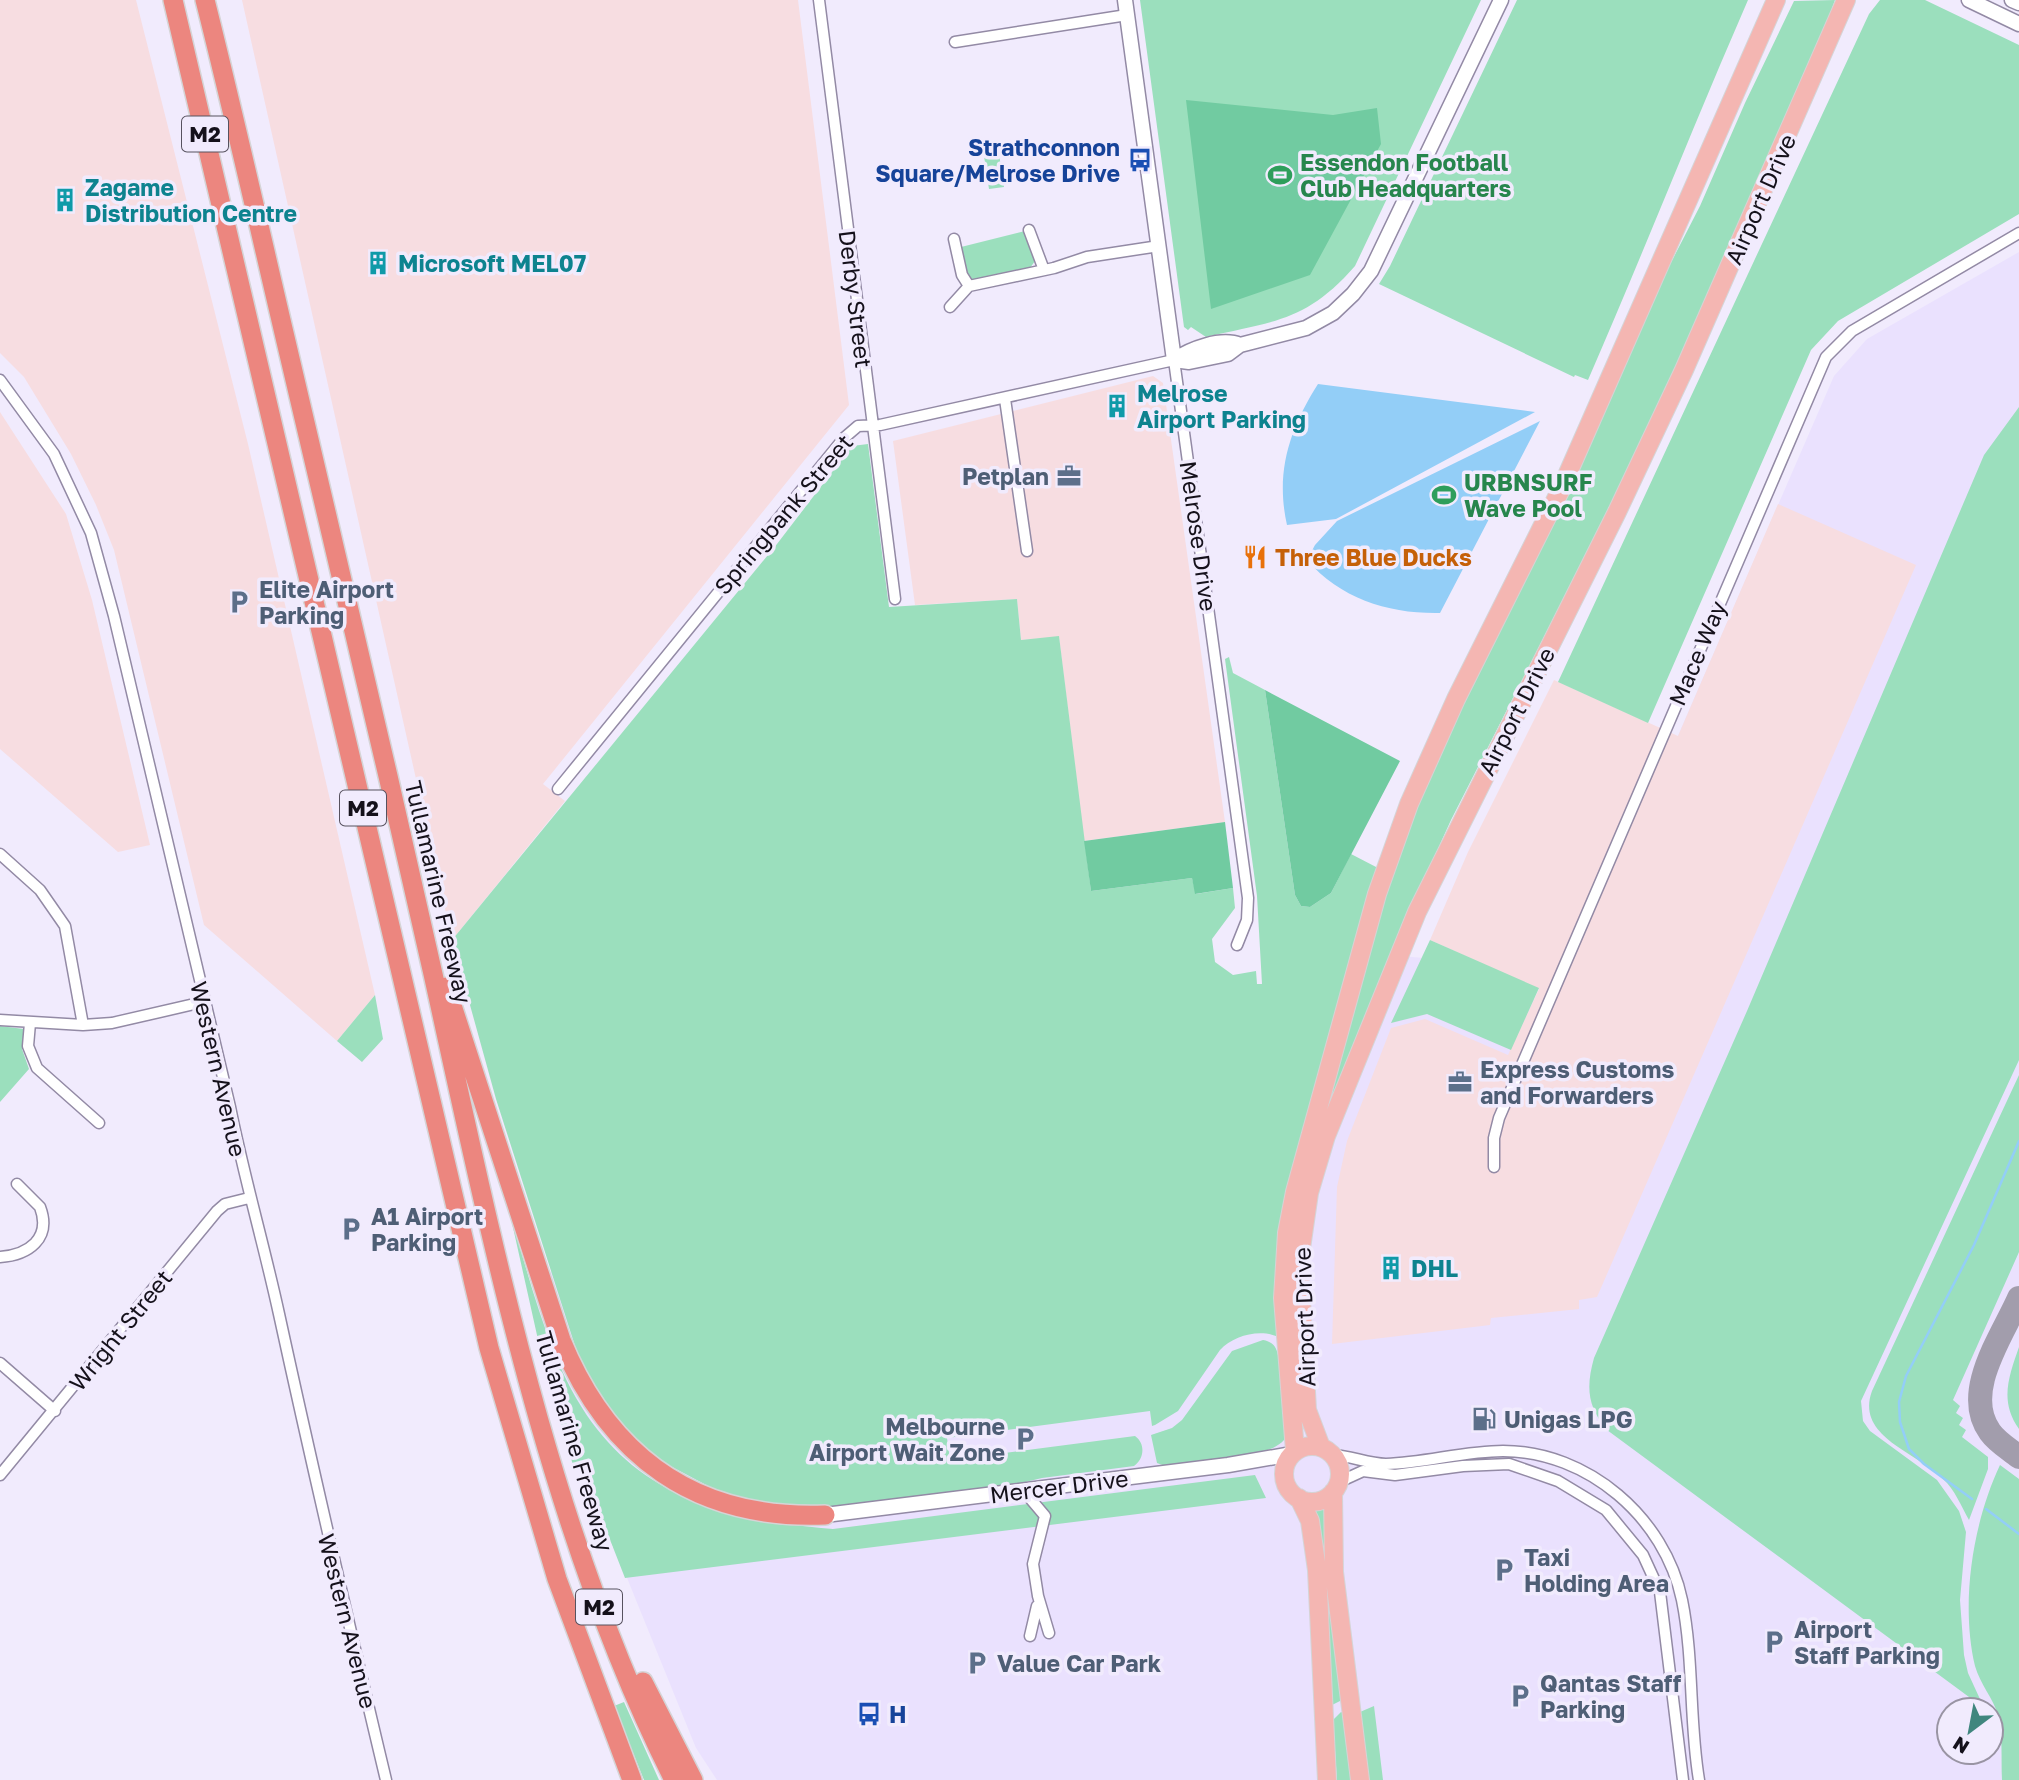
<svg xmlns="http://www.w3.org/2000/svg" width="2019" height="1780" viewBox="0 0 2019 1780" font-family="'Golos Text',sans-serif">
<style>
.built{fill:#eae1fe;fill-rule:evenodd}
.industrial{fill:#f7dde1}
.green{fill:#9bdfbd}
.forest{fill:#71cba1}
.water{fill:#93cef7}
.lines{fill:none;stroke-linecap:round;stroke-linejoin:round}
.stream{stroke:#93cef7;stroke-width:2.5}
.taxiway{stroke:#a29dac;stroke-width:24}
.minor-casing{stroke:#938aa5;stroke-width:13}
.tertiary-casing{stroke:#938aa5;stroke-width:17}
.primary-casing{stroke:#d5d4d6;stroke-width:20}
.motorway-casing{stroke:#d5d4d6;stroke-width:22}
.minor{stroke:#fff;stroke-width:10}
.tertiary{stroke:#fff;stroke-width:14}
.primary{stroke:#f4b6b2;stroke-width:18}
.motorway{stroke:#ec867f;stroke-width:19}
.labels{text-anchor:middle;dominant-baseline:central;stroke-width:7;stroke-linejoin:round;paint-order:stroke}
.shield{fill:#f1ebfd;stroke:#57525f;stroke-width:2}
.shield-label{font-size:21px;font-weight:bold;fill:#15111b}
.transit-label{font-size:23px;font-weight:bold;fill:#164399;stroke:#f1ebfd;text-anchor:end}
.leisure-label{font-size:23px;font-weight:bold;fill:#27864d;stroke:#f1ebfd;text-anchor:start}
.culture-label{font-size:23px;font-weight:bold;fill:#0d838f;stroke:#f1ebfd;text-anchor:start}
.street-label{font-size:23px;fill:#15111b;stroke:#f1ebfd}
.service-label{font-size:23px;font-weight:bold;fill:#4e5e75;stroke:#f1ebfd;text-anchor:start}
.food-label{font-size:23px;font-weight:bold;fill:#c56008;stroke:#f1ebfd;text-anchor:start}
</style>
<rect width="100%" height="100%" fill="#f1ebfd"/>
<path class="built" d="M 2019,252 L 2019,1780 L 717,1780 L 696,1748 L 580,1462 L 532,1287 L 563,1262 L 1199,992 L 1275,982 L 1270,943 L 1433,959 L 1559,1010 L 1834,376 L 1867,339 ZM 1949,1710 L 1991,1710 L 1991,1752 L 1949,1752 Z"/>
<path class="industrial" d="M 0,0 L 136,0 L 248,444 L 375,995 L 337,1041 L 204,925 L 114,550 L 96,505 L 71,454 L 24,377 L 0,353 Z
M 242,0 L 798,0 L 849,405 L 543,784 L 565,801 L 452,940 Z
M 1153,376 L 1163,383 L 1225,822 L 1084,841 L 1059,637 L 1021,640 L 1017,599 L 915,605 L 893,441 Z
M 0,412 L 66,514 L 92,600 L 150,845 L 118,852 L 0,749 Z
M 1778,504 L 1916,565 L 1597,1297 L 1579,1300 L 1579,1309 L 1491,1318 L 1490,1325 L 1332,1344 L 1337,1187 L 1347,1141 L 1391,1028 L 1425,1019 L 1508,1055 L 1539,989 L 1430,940 L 1468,852 L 1554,680 L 1678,736 Z"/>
<path class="green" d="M 1140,0 L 1481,0 L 1355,266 C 1306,322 1274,321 1206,337 L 1191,327 L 1188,330 L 1184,327 Z
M 1517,0 L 1748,0 C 1693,126 1643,254 1588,380 L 1575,375 L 1574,377 L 1379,284 L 1390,266 Z
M 1835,0 L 1824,31 L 1648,432 L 1451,820 L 1402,928 L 1322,1127 L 1352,1004 L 1393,870 L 1422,796 L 1457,716 L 1568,491 L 1643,317 L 1700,206 L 1745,103 L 1794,1 Z
M 1880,0 L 1925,0 L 2019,45 L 2019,214 L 1838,321 L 1811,350 L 1648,723 L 1558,682 L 1869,14 Z
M 999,154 L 1004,187 L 989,189 L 984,156 Z
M 1025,231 L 1035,261 L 1030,268 L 974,281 L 966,276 L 961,247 Z
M 2019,407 L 2019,1060 L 1861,1401 L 1863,1421 L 1870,1431 L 1937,1480 L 1959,1511 L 1966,1532 L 1960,1600 L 1964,1655 L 1968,1673 L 1985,1710 L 1980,1710 L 1969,1697 L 1607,1430 C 1587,1406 1586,1387 1594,1358 L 1747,1011 L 1984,455 Z
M 868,444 L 889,607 L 1017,599 L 1021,640 L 1059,636 L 1091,891 L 1192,878 L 1196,894 L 1233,888 L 1235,908 L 1212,939 L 1215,962 L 1233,975 L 1256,971 L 1257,984 L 1262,984 L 1257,896 L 1225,659 L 1229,657 L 1233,673 L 1265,690 L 1295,895 L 1301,906 L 1310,907 L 1331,893 L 1351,854 L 1378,868 L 1360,925 L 1280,1338 C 1262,1328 1234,1335 1220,1350 L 1178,1411 L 1155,1425 L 1152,1426 L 1150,1411 L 947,1438 L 950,1460 L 1135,1436 C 1146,1444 1144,1459 1134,1466 L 1042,1478 L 1009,1486 L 986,1487 L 985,1490 L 827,1508 L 750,1503 L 710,1487 L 659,1460 L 625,1430 L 596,1393 L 576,1349 L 496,1099 L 452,940 L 777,544 L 852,446 Z
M 1430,940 L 1539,988 L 1511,1050 L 1427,1014 L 1391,1023 Z
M 375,995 L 383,1039 L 362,1062 L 337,1041 Z
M 0,1026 L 24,1029 L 22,1049 L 29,1069 L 0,1102 Z
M 2019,1075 L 2019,1252 L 1953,1400 L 1960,1406 L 1956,1413 L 1963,1418 L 1959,1425 L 1966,1430 L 1962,1437 L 1988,1457 L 1988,1469 L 1969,1520 C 1961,1506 1955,1490 1943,1479 C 1917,1452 1855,1437 1872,1391 Z
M 510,1214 C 524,1260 536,1307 554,1352 C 607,1485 700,1518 833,1529 L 1255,1475 L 1266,1498 L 625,1578 L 580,1463 L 573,1465 L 545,1371 Z
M 1263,1340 C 1281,1343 1278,1360 1280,1375 C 1283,1395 1290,1413 1287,1434 C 1282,1460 1189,1463 1165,1466 L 1157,1463 L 1151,1435 L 1172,1428 L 1182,1420 L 1232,1351 Z
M 2019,1347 L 2019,1429 C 1999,1401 2009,1376 2019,1347 Z
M 2000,1465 L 2019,1479 L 2019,1780 L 2002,1780 C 2001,1759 2003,1736 1998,1715 C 1993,1698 1980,1684 1975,1666 C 1960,1603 1973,1522 2000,1465 Z
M 1325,1508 L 1342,1700 L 1330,1706 L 1313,1509 Z
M 624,1702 L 659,1780 L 644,1780 L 614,1706 Z
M 1374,1706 L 1383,1780 L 1365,1780 L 1360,1712 Z
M 1341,1712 L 1346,1714 L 1354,1780 L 1337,1780 L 1333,1720 Z"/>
<path class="forest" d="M 1186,100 L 1333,115 L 1377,108 L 1381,144 L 1310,275 L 1211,309 Z
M 1265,690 L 1400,761 L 1331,893 L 1310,907 L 1301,906 L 1295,895 Z
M 1225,822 L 1233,888 L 1195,894 L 1192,878 L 1091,891 L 1084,841 Z"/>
<path class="water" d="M 1318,384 L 1535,412 L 1336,519 L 1287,525 C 1275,472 1290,428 1318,384 Z
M 1540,421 L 1440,613 C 1389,614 1341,599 1307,560 L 1315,545 L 1337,521 Z"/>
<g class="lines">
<path class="stream" d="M 1972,1499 L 1924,1464 L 1909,1449 L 1900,1422 L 1899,1402 L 1906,1376 L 1974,1245 L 2019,1141
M 1986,1509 L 2019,1534"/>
<path class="taxiway" d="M 2019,1298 C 2003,1335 1961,1392 1990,1432 C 1997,1442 2009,1449 2019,1457"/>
<g class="minor-casing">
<path id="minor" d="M 819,0 L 895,599
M 955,42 L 1127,15
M 1029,230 L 1044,270
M 954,239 L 962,275 L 969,286
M 950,307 L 969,286 L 1054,268 L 1087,257 L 1159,246
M 0,380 L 54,454 L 91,533 L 114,616 L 230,1107 C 244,1177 264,1245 279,1314 C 313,1470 349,1625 386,1780
M 1005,399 L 1027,551
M 558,789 L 844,438 L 858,426 L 880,425 L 1174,360 L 1248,898 L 1247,920 L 1237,945
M 0,854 L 40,890 L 65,926 L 83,1025
M 0,1020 L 83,1025 L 112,1023 L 203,1002
M 30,1023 L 28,1046 L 37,1068 L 99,1123
M 1494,1167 L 1494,1138 L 1499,1118 L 1826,357 L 1852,331 L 2019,233
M 0,1257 C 28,1255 52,1239 40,1207 L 17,1184
M 0,1363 L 55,1411
M 1334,1455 C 1351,1456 1369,1464 1386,1464 C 1425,1463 1464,1451 1503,1451 C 1588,1451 1665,1518 1682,1600 C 1694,1659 1689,1721 1699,1780
M 0,1475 L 217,1211 L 225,1204 L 249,1198
M 1339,1482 L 1363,1471 L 1395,1475 L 1463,1466 L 1509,1464 L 1558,1481 L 1606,1510 L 1643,1555 L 1660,1592 L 1683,1780
M 1023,1490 L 1045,1516 L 1033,1564 L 1038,1596 L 1049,1633
M 1030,1636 L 1037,1606"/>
</g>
<g class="tertiary-casing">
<path id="tertiary" d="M 1125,0 L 1174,360
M 1969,0 L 2019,24
M 2012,0 L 2019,3
M 1174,360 L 1189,362 L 1228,354 L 1240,345 L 1306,328 L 1333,313 L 1353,294 L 1371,271 L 1501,0
M 1174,360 C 1190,349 1221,337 1240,345
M 825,1515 L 1228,1465 L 1292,1454"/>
</g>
<g class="primary-casing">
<path id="primary" d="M1284 1474a28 28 0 1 1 56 0a28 28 0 1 1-56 0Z
M 1321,1447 L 1307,1410 L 1299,1262 L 1309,1193 L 1326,1136 L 1417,912 L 1617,512 L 1684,370 L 1846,0
M 1295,1451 L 1283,1298 L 1287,1233 L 1295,1192 L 1377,894 L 1409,804 L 1456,699 L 1561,489 L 1776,0
M 1333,1492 L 1334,1572 L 1360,1780
M 1299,1498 L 1310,1521 L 1317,1570 L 1327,1780"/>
</g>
<g class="motorway-casing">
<path id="motorway" d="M 173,0 L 489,1348 L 557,1579 L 632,1780
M 205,0 C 233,111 258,222 284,333 C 335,547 385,760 433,974 C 492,1241 550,1535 674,1780
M 446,987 L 561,1340 C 609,1457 696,1520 825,1515
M 643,1682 L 693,1780"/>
</g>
<use href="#minor" class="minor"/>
<use href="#tertiary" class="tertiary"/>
<use href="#primary" class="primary"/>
<use href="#motorway" class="motorway"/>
</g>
<defs>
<g id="bus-bare" transform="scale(1.89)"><path d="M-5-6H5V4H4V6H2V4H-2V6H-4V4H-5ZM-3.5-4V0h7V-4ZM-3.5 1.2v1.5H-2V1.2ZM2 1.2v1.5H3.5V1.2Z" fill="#1a4fb4" stroke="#f1ebfd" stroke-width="2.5" paint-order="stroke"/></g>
<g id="stadium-bare" transform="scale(1.89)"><path d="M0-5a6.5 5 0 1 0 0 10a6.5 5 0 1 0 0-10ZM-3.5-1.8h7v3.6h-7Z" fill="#2e9e5b" stroke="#f1ebfd" stroke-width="2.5" paint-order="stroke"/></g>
<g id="building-bare" transform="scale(1.89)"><path d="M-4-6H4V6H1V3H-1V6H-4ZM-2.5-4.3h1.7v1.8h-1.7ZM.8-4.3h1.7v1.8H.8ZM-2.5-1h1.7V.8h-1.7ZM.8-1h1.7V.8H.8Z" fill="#0f9aa8" stroke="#f1ebfd" stroke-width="2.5" paint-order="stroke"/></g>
<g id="office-bare" transform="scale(1.89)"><path d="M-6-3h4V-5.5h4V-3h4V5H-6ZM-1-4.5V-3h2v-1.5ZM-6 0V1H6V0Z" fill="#5c6f8a" stroke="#f1ebfd" stroke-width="2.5" paint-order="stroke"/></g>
<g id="restaurant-bare" transform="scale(1.89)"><path d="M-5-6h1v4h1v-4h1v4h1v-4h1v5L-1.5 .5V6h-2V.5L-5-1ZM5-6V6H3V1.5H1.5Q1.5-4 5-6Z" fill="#e8710a" stroke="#f1ebfd" stroke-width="2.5" paint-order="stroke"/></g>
<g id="parking-bare" transform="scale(1.89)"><path d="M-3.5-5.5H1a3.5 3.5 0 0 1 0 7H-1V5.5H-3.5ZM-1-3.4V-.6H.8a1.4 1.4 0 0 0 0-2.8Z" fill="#5c6f8a" stroke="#f1ebfd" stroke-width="2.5" paint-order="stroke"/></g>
<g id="fuel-bare" transform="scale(1.89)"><path d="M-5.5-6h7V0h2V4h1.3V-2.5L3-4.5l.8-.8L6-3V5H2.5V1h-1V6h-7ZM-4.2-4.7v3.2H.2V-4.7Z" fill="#5c6f8a" stroke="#f1ebfd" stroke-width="2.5" paint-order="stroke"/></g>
</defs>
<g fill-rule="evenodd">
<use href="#bus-bare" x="1140" y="160"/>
<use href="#stadium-bare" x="1280" y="175"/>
<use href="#building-bare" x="65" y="200"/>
<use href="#building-bare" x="378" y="263"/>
<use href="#building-bare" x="1117" y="406"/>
<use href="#office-bare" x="1069" y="476"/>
<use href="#stadium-bare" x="1444" y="495"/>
<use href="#restaurant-bare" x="1255" y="557"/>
<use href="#parking-bare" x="239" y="602"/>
<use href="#office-bare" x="1460" y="1082"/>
<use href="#parking-bare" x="351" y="1229"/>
<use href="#building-bare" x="1391" y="1268"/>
<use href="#fuel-bare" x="1484" y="1419"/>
<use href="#parking-bare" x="1025" y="1439"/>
<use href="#parking-bare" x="1504" y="1570"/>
<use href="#parking-bare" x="1774" y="1642"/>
<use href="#parking-bare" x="977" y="1663"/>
<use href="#parking-bare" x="1520" y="1696"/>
<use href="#bus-bare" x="869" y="1714"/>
</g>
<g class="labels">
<g class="shield">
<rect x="182" y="116.5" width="46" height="35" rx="5"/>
<rect x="340" y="790.5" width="46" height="35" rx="5"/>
<rect x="576" y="1589.5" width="46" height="35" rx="5"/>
</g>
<g class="shield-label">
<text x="205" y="134">M2</text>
<text x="363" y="808">M2</text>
<text x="599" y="1607">M2</text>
</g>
<g class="transit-label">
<text x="1120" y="147">Strathconnon<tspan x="1120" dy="26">Square/Melrose Drive</tspan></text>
<text x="889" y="1714" text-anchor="start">H</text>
</g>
<g class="leisure-label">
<text x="1300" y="162">Essendon Football<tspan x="1300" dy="26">Club Headquarters</tspan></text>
<text x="1464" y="482">URBNSURF<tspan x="1464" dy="26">Wave Pool</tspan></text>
</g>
<g class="culture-label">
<text x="85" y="187">Zagame<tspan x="85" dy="26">Distribution Centre</tspan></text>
<text x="398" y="263">Microsoft MEL07</text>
<text x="1137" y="393">Melrose<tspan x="1137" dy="26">Airport Parking</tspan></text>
<text x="1411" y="1268">DHL</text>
</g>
<g class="street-label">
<text transform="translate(1760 199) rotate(-66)">Airport Drive</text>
<text transform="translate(856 299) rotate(83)">Derby Street</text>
<text transform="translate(783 514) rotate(-50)">Springbank Street</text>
<text transform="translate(1199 536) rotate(82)">Melrose Drive</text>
<text transform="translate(1697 653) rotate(-67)">Mace Way</text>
<text transform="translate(1516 711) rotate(-63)">Airport Drive</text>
<text transform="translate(439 892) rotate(77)">Tullamarine Freeway</text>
<text transform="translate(219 1069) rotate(77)">Western Avenue</text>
<text transform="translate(1304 1317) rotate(-92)">Airport Drive</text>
<text transform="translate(120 1330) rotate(-51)">Wright Street</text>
<text transform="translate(575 1441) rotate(74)">Tullamarine Freeway</text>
<text transform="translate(1059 1486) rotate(-7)">Mercer Drive</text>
<text transform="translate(348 1621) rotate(76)">Western Avenue</text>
</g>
<g class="service-label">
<text x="1049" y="476" text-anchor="end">Petplan</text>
<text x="259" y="589">Elite Airport<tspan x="259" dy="26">Parking</tspan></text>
<text x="1480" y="1069">Express Customs<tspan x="1480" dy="26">and Forwarders</tspan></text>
<text x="371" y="1216">A1 Airport<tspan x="371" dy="26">Parking</tspan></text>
<text x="1504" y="1419">Unigas LPG</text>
<text x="1005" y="1426" text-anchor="end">Melbourne<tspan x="1005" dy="26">Airport Wait Zone</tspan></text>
<text x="1524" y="1557">Taxi<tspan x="1524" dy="26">Holding Area</tspan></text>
<text x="1794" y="1629">Airport<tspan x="1794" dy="26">Staff Parking</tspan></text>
<text x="997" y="1663">Value Car Park</text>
<text x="1540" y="1683">Qantas Staff<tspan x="1540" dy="26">Parking</tspan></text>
</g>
<g class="food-label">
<text x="1275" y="557">Three Blue Ducks</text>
</g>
</g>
<g transform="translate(1970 1731) rotate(212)"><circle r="33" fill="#f1ebfd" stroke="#9994a3" stroke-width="2"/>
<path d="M0-5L12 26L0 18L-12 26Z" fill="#40867e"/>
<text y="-10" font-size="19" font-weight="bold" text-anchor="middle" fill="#15111b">N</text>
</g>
</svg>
